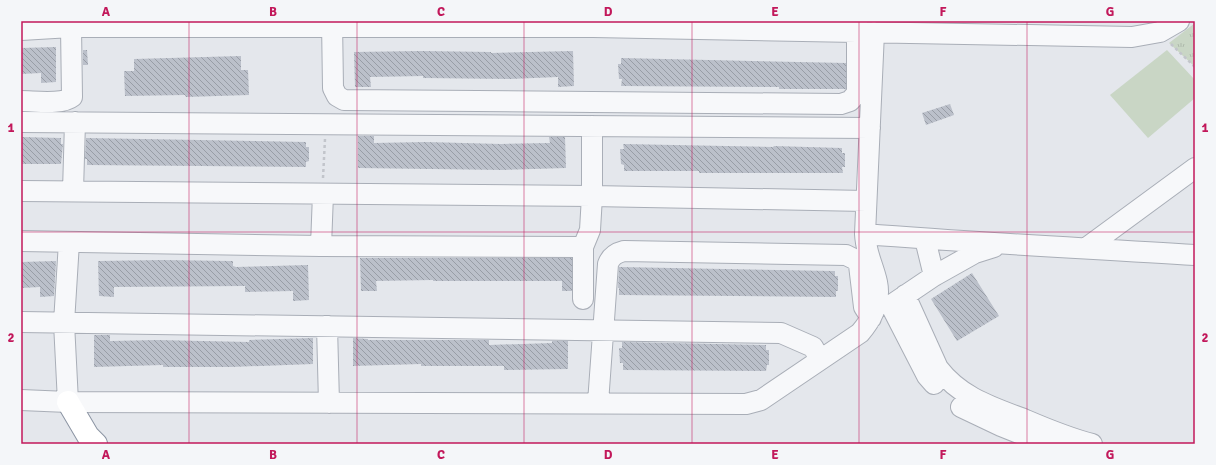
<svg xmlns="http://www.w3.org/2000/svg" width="1216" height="465" viewBox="0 0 1216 465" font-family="Signika,sans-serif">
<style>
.grass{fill:url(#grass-tufts)}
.pitch{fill:#c9d6c5}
.building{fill:url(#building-back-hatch)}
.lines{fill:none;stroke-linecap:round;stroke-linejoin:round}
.minor-casing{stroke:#a9aeb7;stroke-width:22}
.highway-casing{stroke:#8b94a3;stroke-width:24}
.path{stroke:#c2c5cb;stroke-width:2.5;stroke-dasharray:3 3;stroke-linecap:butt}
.minor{stroke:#f7f8fa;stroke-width:20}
.highway{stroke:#fff;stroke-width:22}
.grid{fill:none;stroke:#c2185b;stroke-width:1;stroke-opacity:0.55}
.neatline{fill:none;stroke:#c2185b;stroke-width:1.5}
.grid-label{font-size:13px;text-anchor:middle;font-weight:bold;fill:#c2185b}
</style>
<defs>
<pattern id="grass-tufts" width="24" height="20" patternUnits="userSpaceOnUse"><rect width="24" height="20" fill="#c9d6c5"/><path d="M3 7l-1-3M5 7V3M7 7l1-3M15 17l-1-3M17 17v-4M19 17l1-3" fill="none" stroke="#adb8ab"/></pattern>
<pattern id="building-back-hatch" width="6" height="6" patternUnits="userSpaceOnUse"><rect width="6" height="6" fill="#bbc0ca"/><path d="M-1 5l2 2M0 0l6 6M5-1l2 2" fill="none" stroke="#989da6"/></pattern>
</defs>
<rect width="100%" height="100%" fill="#e4e7ec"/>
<path class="grass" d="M 1195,23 L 1195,67 L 1169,43 Z"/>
<path class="pitch" d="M 1167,50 L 1195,80 L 1195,98 L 1148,138 L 1110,95 Z"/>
<path class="building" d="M 56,47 L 56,82 L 41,83 L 41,73 L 21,74 L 21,48 Z
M 83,50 L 87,50 L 88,65 L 83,65 Z
M 421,51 L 491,52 L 491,53 L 573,51 L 574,86 L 558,87 L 558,77 L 510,79 L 423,78 L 423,76 L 370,77 L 371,87 L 355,87 L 354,52 Z
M 241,56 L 241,70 L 248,70 L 249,95 L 186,97 L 185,95 L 125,96 L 124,71 L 134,71 L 134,59 Z
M 621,58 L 846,63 L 846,89 L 779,89 L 779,87 L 621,86 L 622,79 L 619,79 L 618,64 L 621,64 Z
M 950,104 L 954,115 L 926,125 L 922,113 Z
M 358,136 L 374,136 L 374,143 L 426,142 L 501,144 L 550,143 L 549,137 L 565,137 L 566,168 L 502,170 L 358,168 Z
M 21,137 L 61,138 L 61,144 L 63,144 L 61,164 L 21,164 Z
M 86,138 L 306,142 L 306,147 L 309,147 L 309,161 L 306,162 L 306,167 L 87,165 L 87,159 L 85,159 Z
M 623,144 L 774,147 L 773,146 L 842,148 L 842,153 L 845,153 L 845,167 L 842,167 L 843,173 L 699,173 L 699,171 L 624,171 L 624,165 L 621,164 L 620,149 L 624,149 Z
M 360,258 L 572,258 L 572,291 L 562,291 L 562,281 L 433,281 L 433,280 L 376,281 L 377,291 L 361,291 Z
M 162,260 L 233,261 L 233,266 L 236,267 L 308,265 L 309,300 L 293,301 L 293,291 L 245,292 L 245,286 L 114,287 L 114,297 L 99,296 L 98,261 Z
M 56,261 L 54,296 L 40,297 L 40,287 L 21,288 L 21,262 Z
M 619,267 L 835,271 L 835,276 L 838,276 L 838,291 L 836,291 L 836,297 L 619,295 L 619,288 L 618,288 Z
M 972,273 L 999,316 L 957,341 L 931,299 Z
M 94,335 L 110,335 L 110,341 L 157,340 L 249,342 L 249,340 L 313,338 L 313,364 L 231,367 L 163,367 L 163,365 L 94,367 Z
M 353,338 L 368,339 L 368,340 L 489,340 L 489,345 L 552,343 L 552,341 L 568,341 L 568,369 L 504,370 L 504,366 L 421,366 L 421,364 L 353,366 Z
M 622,342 L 766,345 L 766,350 L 769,350 L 769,365 L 767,365 L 766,371 L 623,370 L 623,363 L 620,363 L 619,348 L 622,348 Z"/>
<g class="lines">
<g class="minor-casing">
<path id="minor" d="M 332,21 L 333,88 L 337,96 L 344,100 L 841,104 L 850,101 L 857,93 L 857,21
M 21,30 L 71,27 L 593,27 L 1132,37 L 1160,32 L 1179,21
M 21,101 C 35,101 62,105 72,97 L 71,27
M 21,122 L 870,128
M 21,191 L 592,196 L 866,201
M 73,191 L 75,122
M 865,234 C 975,243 1085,248 1195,255
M 925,239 L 934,276
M 21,241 L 321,246 L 583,247
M 321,246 L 323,194
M 1086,248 L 1195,168
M 905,295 L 938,368 C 961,398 992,407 1026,420 C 1047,429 1069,438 1092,444
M 583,299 L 583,247 L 590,230 L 592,196 L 592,126
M 894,303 L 934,276 L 975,253 L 994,247
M 891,306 L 927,376 L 934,384
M 21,322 L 781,333 L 813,347 L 820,360
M 327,326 L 329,403
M 21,400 L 68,402 L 746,404 L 761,400 L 860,333 C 872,319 881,301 877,282 C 873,264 866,254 865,234 L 874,32
M 68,402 L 64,323 L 69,242
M 598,403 L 608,264 C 611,256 616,253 624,251 L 846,255 L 856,260 L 859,265 L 864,307 L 871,318
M 961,407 L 1001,426 L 1046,444"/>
</g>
<g class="highway-casing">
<path id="highway" d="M 68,402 L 88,436 L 96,444"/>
</g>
<path class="path" d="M 1171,44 L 1195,67
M 323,178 L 325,139"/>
<use href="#minor" class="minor"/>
<use href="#highway" class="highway"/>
</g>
<path class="grid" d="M 189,21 L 189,444M 357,21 L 357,444M 524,21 L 524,444M 692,21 L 692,444M 859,21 L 859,444M 1027,21 L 1027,444M 21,232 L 1195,232"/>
<rect width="1216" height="465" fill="none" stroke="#f4f6f9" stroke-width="44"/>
<rect x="22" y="22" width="1172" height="421" class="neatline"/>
<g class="grid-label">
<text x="106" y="16">A</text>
<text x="273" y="16">B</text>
<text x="441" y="16">C</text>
<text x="608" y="16">D</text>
<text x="775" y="16">E</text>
<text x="943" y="16">F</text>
<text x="1110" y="16">G</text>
<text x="11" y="132">1</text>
<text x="1205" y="132">1</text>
<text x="11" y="342">2</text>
<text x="1205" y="342">2</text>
<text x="106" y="459">A</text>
<text x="273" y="459">B</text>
<text x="441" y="459">C</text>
<text x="608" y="459">D</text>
<text x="775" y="459">E</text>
<text x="943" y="459">F</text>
<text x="1110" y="459">G</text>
</g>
</svg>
